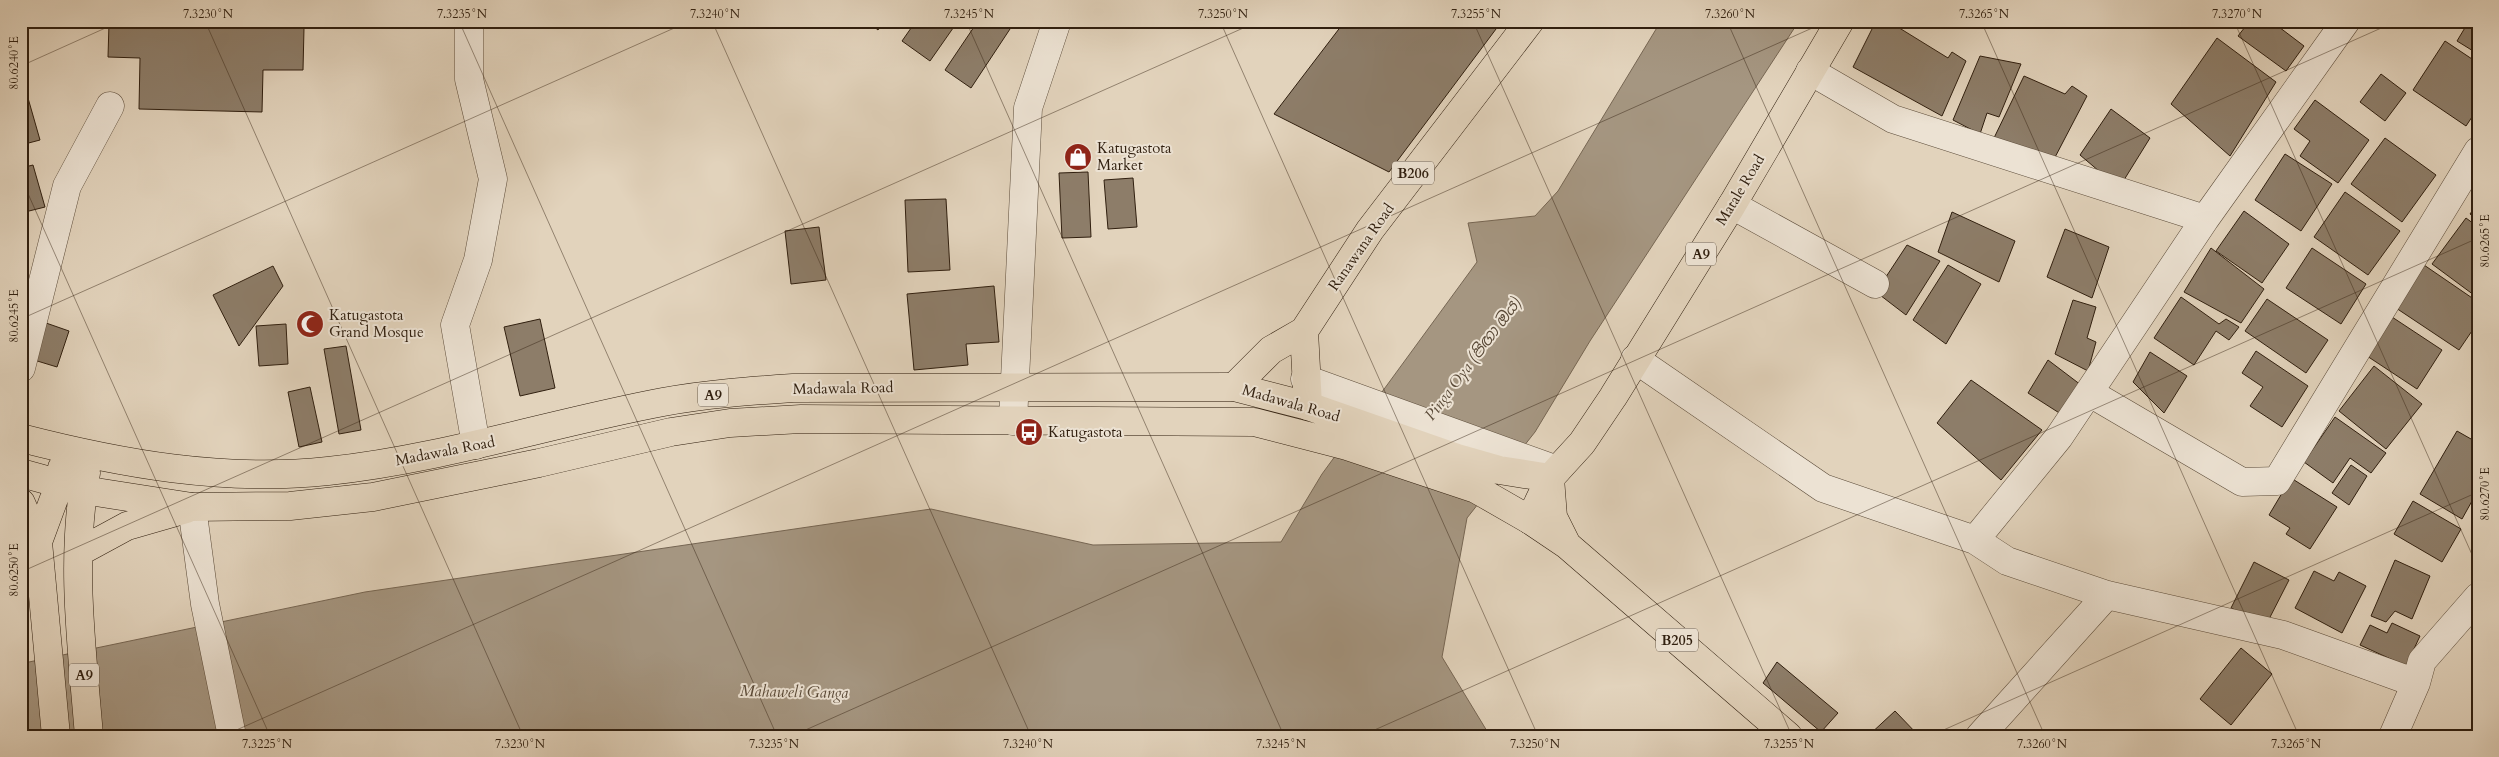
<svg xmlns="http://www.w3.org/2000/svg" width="2499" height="757" viewBox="0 0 2499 757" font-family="Cardo,'Noto Sans Sinhala',serif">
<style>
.water{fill:#a59681;stroke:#766653}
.building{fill:#8d7d69;stroke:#301f0f}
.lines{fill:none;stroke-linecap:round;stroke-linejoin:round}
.minor-casing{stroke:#5c4c3a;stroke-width:29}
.major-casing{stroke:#301f0f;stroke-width:29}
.highway-casing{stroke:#301f0f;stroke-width:29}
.minor{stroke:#ece2d3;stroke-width:28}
.major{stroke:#e2d3bc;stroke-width:28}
.highway{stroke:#e2d3bc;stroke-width:28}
.ticks{fill:none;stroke:#301f0f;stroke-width:1;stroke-opacity:0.45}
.labels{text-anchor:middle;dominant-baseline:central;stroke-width:4;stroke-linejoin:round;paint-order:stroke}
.shield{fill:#ece2d3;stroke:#685a4a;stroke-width:1}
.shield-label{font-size:14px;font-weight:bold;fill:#301f0f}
.poi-label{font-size:15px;fill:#301f0f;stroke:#ece2d3;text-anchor:start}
.street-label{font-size:15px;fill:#301f0f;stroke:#ece2d3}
.water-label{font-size:16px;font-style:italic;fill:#594937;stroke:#ece2d3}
.neatline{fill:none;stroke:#301f0f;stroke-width:2}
.ticks-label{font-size:12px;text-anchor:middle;fill:#301f0f}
</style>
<rect width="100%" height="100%" fill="#e2d3bc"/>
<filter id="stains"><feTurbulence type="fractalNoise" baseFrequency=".004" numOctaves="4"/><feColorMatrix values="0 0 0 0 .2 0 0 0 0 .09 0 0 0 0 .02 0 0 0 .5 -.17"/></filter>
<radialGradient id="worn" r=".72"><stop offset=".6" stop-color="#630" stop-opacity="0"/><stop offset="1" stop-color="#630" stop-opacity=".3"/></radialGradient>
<path class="water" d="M 1661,21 L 1799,21 L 1590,341 L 1535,432 L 1467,518 L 1442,657 L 1490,736 L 21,736 L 21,668 L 29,662 L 365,592 L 931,509 L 1093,545 L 1281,542 L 1322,474 L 1477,262 L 1468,223 L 1535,216 L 1558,191 Z"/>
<path class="building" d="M 827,21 L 840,21 L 838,26 Z
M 867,21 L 884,21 L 878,30 Z
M 916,21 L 958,21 L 930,61 L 902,41 Z
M 978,21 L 999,21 L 1010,29 L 971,88 L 945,70 Z
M 1345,21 L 1502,21 L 1389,172 L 1274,114 Z
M 1876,21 L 1888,21 L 1948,58 L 1952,52 L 1966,61 L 1942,116 L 1853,67 Z
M 2237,21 L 2271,21 L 2304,46 L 2286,71 L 2238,36 L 2245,27 Z
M 2469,21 L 2478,21 L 2478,54 L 2457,41 Z
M 109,23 L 304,28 L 303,70 L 263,70 L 262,112 L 139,109 L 140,58 L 108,57 Z
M 2217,38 L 2276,82 L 2230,156 L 2171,104 Z
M 2445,41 L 2478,63 L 2478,108 L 2466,126 L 2413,90 Z
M 1980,56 L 2021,64 L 1999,117 L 1987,113 L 1980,134 L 1953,120 Z
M 2381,74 L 2406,93 L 2385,121 L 2360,102 Z
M 2024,76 L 2065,94 L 2072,86 L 2087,96 L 2052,163 L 1993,140 Z
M 28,98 L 40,140 L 21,145 L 21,100 Z
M 2315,100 L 2369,140 L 2338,183 L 2300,156 L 2310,141 L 2294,129 Z
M 2111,109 L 2150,138 L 2119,188 L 2080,155 Z
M 2385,138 L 2436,175 L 2402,222 L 2351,184 Z
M 2285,154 L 2332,184 L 2301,231 L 2255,200 Z
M 33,165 L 45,207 L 21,213 L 21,168 Z
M 1088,172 L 1091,237 L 1062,238 L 1059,173 Z
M 1133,178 L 1137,227 L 1108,229 L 1104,180 Z
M 2345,192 L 2400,231 L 2368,275 L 2314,237 Z
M 946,199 L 950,270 L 908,272 L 905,200 Z
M 2478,203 L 2478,220 L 2470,214 Z
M 2244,211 L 2289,244 L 2262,283 L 2216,251 Z
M 1952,212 L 2015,241 L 1999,282 L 1938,252 Z
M 2466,218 L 2478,227 L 2478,298 L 2432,264 Z
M 819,227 L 826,280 L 791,284 L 785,231 Z
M 2065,229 L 2109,247 L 2092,298 L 2047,277 Z
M 1907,245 L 1940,261 L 1906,315 L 1876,292 Z
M 2211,248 L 2264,289 L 2241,323 L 2184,292 Z
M 2312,248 L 2366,284 L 2341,324 L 2286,288 Z
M 1948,265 L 1981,284 L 1946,344 L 1913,320 Z
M 2424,265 L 2478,302 L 2478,322 L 2459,350 L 2396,308 Z
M 273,266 L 283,286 L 239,346 L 213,295 Z
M 994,286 L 999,342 L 966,344 L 968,365 L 914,370 L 907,294 Z
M 2181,297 L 2219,324 L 2226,319 L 2239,327 L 2229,340 L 2216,331 L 2194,365 L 2154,338 Z
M 2267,299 L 2328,340 L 2306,373 L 2245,331 Z
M 2073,300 L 2096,307 L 2087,338 L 2096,342 L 2088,371 L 2055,354 Z
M 2392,317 L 2442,350 L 2417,389 L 2367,356 Z
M 540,319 L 555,388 L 520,396 L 504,327 Z
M 46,323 L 69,331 L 57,367 L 34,360 Z
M 286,324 L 288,364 L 259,366 L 256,326 Z
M 346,346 L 361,430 L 339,434 L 324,349 Z
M 2256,351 L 2308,386 L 2282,427 L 2250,406 L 2263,387 L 2242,373 Z
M 2150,352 L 2187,376 L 2164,413 L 2133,382 Z
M 2048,360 L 2081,385 L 2064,416 L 2028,393 Z
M 2374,366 L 2422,404 L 2386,449 L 2339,411 Z
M 1971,380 L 2042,430 L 2001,480 L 1937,423 Z
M 310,387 L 322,442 L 299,447 L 288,392 Z
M 2335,417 L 2386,453 L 2371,473 L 2350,458 L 2333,483 L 2304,462 Z
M 2457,431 L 2478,443 L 2478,504 L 2472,501 L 2462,519 L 2420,494 Z
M 2351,465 L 2367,476 L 2349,505 L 2332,493 Z
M 2291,478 L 2337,507 L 2310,549 L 2286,534 L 2290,528 L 2269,515 Z
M 2413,501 L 2461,529 L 2442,562 L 2394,534 Z
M 2395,560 L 2430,576 L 2412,619 L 2395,611 L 2386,622 L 2371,616 Z
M 2254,562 L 2289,580 L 2266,625 L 2231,608 Z
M 2314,571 L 2334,581 L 2339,572 L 2366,586 L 2342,633 L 2295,608 Z
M 2392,623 L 2420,636 L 2406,666 L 2360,645 L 2370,625 L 2387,633 Z
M 2241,648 L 2272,674 L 2231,725 L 2200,699 Z
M 1777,662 L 1838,713 L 1821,732 L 1763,683 Z
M 1895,711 L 1919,736 L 1868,736 Z"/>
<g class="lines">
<g class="minor-casing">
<path id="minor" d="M 469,21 L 469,79 L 493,179 L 478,260 L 455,325 L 476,445
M 1810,71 L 1893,119 L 2205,219 L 2059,437 L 1975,540
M 1732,205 L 1875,284
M 2205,219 L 2346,21
M 1635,359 L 1823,488 L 1975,540 L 2007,561 L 2107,595 L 2283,635 L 2416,683
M 21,368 L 67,186 L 110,106
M 1305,379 L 1557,470
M 2090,393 L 2242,482 L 2277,481 L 2478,151
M 1013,421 L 1028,108 L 1057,21
M 192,507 L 205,604 L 232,736
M 1980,736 L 2107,595
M 2393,736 L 2416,683 L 2422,661 L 2478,597"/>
</g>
<g class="major-casing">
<path id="major" d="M 1304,331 L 1308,406
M 1234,387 L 1271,350 L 1304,331 L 1370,230 L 1530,21
M 1550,478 L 1553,517 L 1567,545
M 1530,520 L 1567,545 L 1788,736"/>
</g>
<g class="highway-casing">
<path id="highway" d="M 21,438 C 122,464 223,482 328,471 C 442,459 551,423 663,402 C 706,394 749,391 793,388 L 1234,387 L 1308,406 L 1457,458 L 1499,470 L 1550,478
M 21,473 L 83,490 L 192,507 L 290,506 L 373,497 L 539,463 L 671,432 L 730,423 L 801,419 L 1254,422 L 1347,446 L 1476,489 L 1530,520 L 1550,478 L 1582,443 L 1613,397 L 1732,205 L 1840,21
M 86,473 C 70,560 82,649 89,736
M 21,503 L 38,542 L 56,736
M 38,542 L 59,485 L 62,468
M 79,552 L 127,526 L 186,509"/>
</g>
<use href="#minor" class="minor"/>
<use href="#major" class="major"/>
<use href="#highway" class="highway"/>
</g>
<path class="ticks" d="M 205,21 L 523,736M 459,21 L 777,736M 712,21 L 1031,736M 966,21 L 1284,736M 1220,21 L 1538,736M 1473,21 L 1792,736M 1727,21 L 2045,736M 1981,21 L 2299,736M 2234,21 L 2478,568M 21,66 L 121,21M 21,178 L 270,736M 21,319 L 690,21M 21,572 L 1259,21M 223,736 L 1828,21M 792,736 L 2397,21M 1361,736 L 2478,238M 1930,736 L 2478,492"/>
<defs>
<g id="shop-disc" transform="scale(1.4375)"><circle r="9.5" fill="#8f2418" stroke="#ece2d3"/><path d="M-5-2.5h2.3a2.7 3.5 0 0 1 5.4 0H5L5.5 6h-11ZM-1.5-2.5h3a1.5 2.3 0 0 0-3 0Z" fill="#fff"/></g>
<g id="mosque-disc" transform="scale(1.4375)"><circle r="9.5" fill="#8f2418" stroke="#ece2d3"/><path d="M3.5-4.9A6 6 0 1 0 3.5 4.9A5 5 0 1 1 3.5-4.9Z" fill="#fff"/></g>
<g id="bus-disc" transform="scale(1.4375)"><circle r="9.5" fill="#8f2418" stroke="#ece2d3"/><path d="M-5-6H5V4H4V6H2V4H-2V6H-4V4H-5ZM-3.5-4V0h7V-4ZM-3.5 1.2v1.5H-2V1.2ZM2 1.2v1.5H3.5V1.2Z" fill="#fff"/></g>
</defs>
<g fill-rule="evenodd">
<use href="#shop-disc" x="1078" y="157"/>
<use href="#mosque-disc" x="310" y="324"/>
<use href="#bus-disc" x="1029" y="432"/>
</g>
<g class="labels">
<g class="shield">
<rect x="1392" y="161.5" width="42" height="23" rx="4"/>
<rect x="1686" y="242.5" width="30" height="23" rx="4"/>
<rect x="698" y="383.5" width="30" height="23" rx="4"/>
<rect x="1656" y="628.5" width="42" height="23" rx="4"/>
<rect x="69" y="663.5" width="30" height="23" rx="4"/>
</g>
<g class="shield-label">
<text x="1413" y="173">B206</text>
<text x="1701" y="254">A9</text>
<text x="713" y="395">A9</text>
<text x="1677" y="640">B205</text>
<text x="84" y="675">A9</text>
</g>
<g class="poi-label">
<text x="1097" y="148">Katugastota<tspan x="1097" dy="17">Market</tspan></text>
<text x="329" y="315">Katugastota<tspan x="329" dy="17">Grand Mosque</tspan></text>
<text x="1048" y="432">Katugastota</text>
</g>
<g class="street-label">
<text transform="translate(1740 190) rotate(-59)">Matale Road</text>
<text transform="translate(1361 247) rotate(-55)">Ranawana Road</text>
<text transform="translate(843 388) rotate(-1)">Madawala Road</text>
<text transform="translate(1291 403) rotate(16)">Madawala Road</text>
<text transform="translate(445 451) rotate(-11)">Madawala Road</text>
</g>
<g class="water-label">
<text transform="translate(1473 359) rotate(-53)">Pinga Oya (පිඟා ඔය)</text>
<text transform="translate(794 692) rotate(1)">Mahaweli Ganga</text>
</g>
</g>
<rect width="2499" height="757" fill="none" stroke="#e2d3bc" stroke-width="55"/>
<rect x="28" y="28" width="2444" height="702" class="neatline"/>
<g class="ticks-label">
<text x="208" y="18">7.3230°N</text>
<text x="462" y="18">7.3235°N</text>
<text x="715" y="18">7.3240°N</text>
<text x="969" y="18">7.3245°N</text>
<text x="1223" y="18">7.3250°N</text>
<text x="1476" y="18">7.3255°N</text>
<text x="1730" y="18">7.3260°N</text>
<text x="1984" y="18">7.3265°N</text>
<text x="2237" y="18">7.3270°N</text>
<text transform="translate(14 63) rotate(-90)" y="4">80.6240°E</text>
<text transform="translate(2485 241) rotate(-90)" y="4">80.6265°E</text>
<text transform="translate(14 316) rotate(-90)" y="4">80.6245°E</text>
<text transform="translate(2485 494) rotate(-90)" y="4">80.6270°E</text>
<text transform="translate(14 570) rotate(-90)" y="4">80.6250°E</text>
<text x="267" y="748">7.3225°N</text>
<text x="520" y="748">7.3230°N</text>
<text x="774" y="748">7.3235°N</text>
<text x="1028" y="748">7.3240°N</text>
<text x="1281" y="748">7.3245°N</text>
<text x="1535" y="748">7.3250°N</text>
<text x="1789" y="748">7.3255°N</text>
<text x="2042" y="748">7.3260°N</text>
<text x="2296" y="748">7.3265°N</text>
</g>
<rect width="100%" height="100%" filter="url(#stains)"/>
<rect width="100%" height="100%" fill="url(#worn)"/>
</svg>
